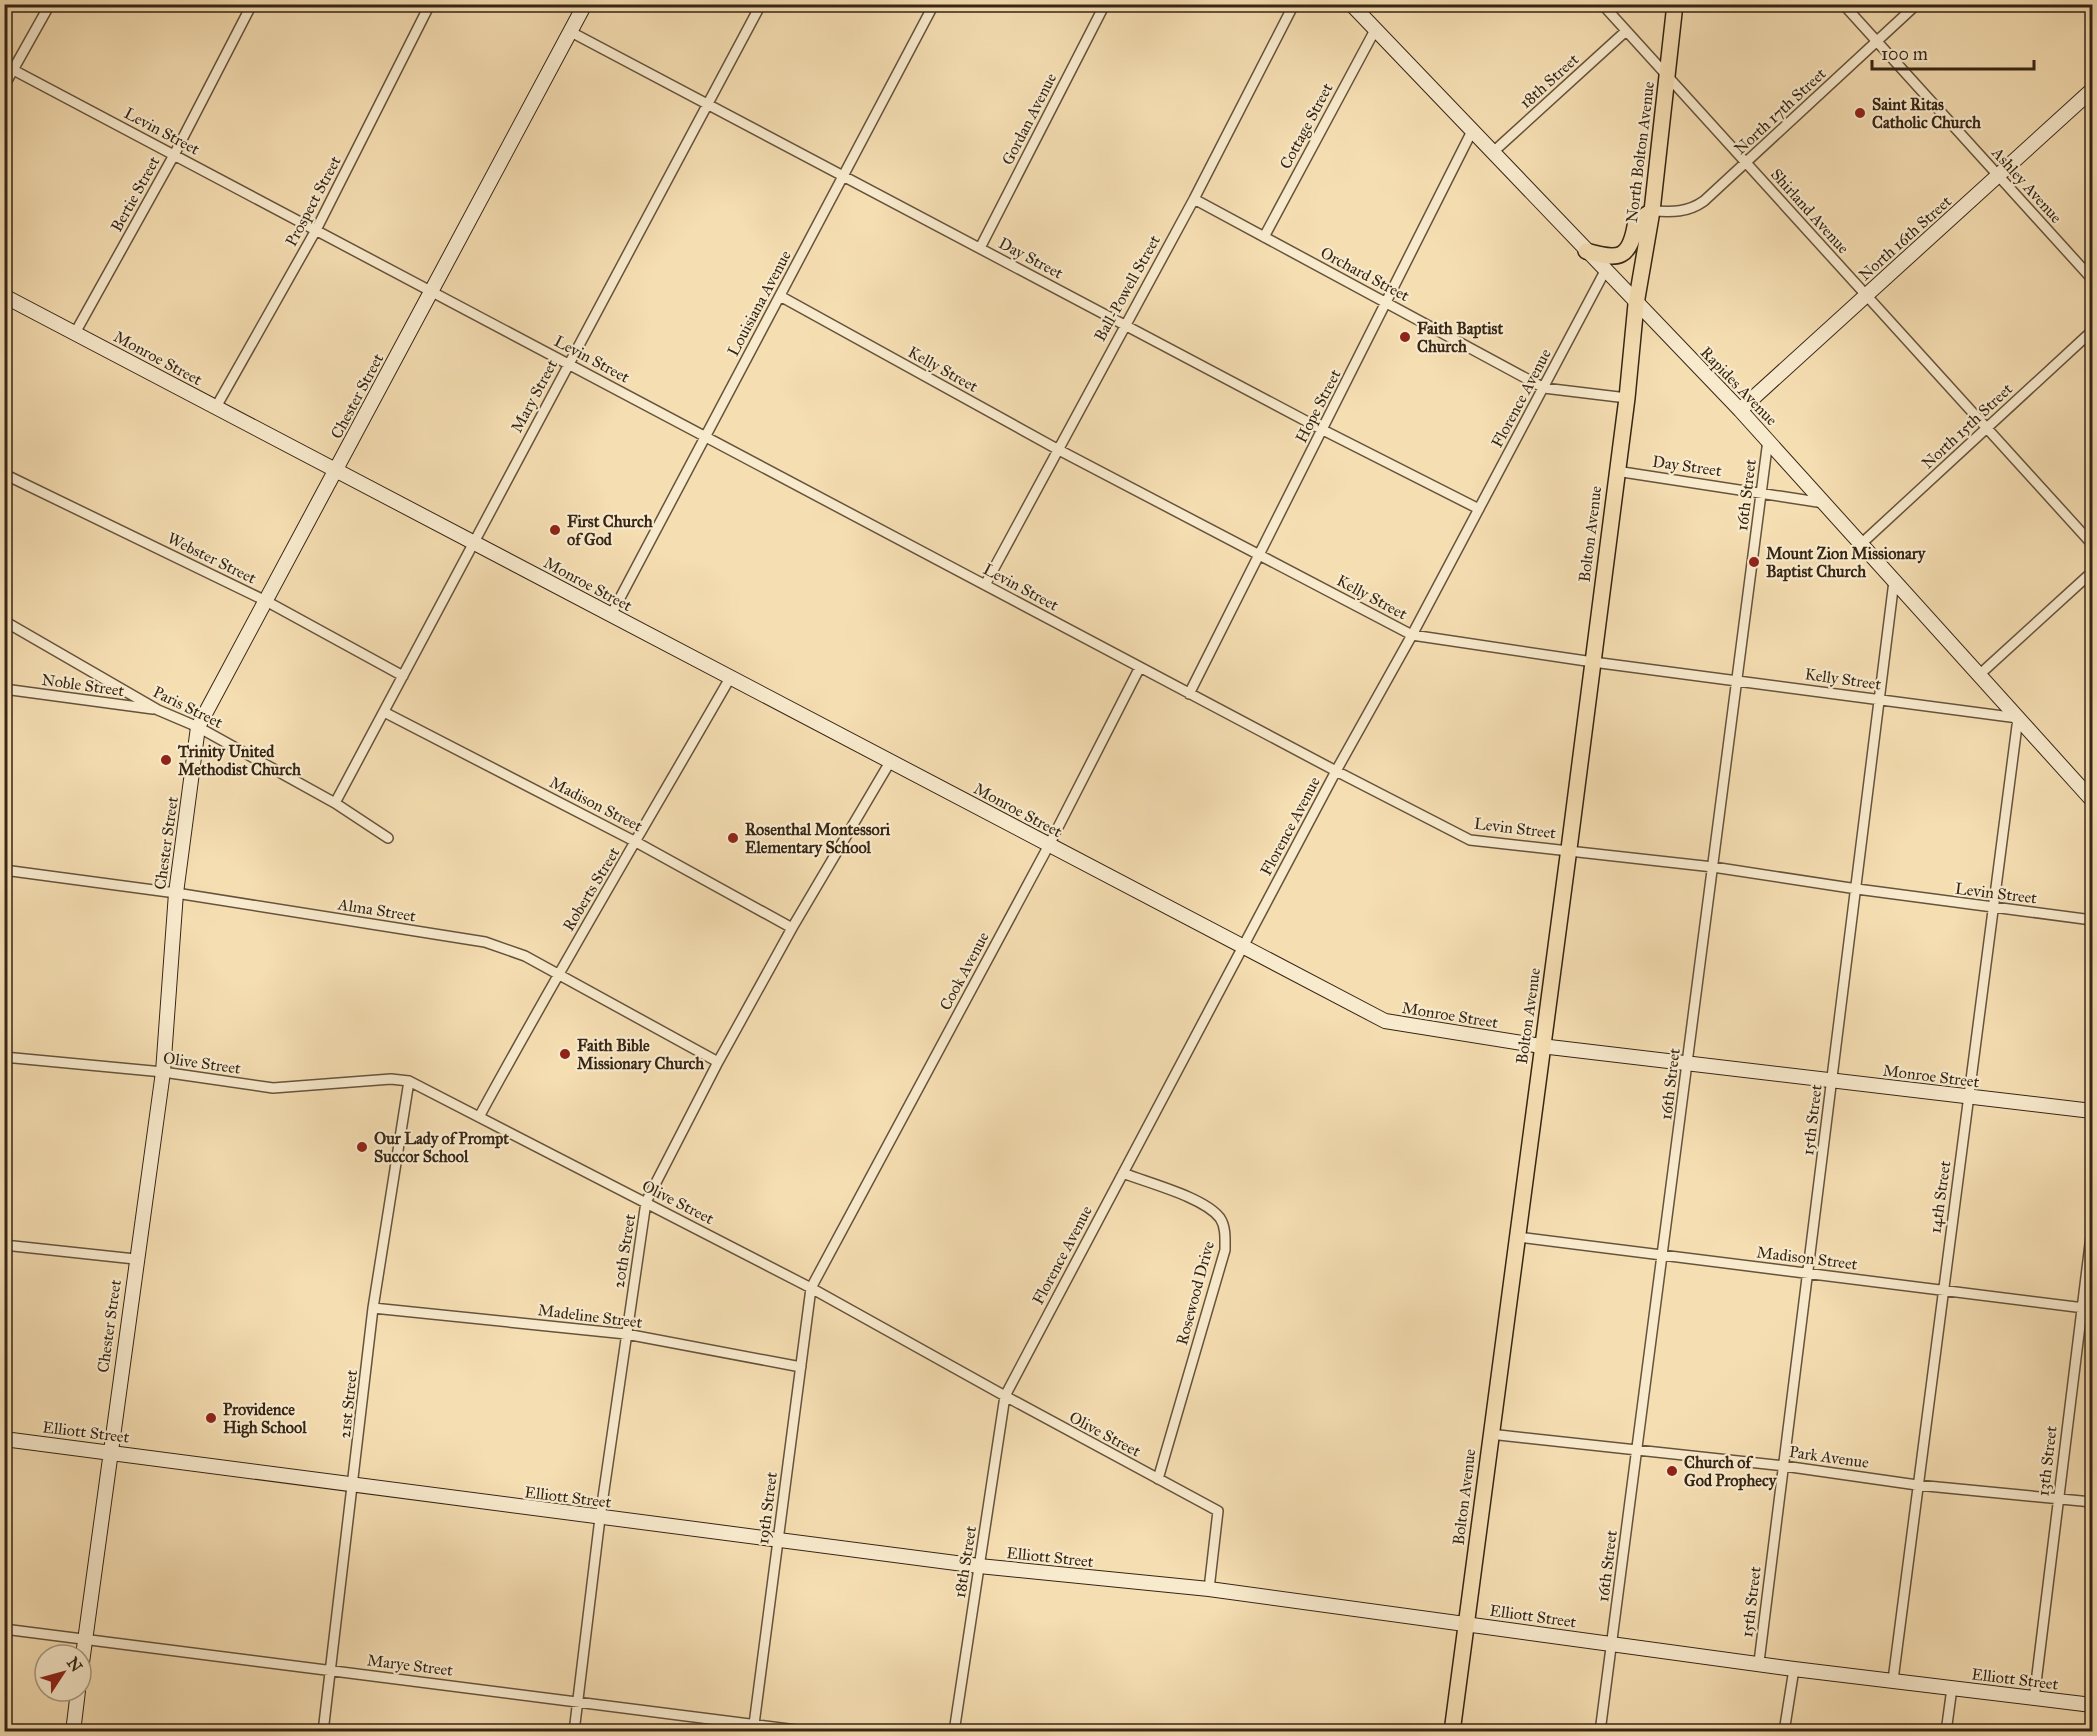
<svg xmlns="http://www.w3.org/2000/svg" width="2097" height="1736" viewBox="0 0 2097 1736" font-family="'IM FELL Great Primer',serif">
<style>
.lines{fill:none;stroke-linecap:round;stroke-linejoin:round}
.street-casing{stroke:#66533c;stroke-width:12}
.secondary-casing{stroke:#362515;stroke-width:16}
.primary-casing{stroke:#362515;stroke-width:18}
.street{stroke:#f8eacd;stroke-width:9}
.secondary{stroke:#f8eacd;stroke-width:14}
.primary{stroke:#f5deb2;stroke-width:15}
.poi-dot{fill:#8f2418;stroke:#f8eacd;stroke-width:2}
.labels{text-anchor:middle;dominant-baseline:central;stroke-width:4.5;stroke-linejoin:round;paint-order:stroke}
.street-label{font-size:16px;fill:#362515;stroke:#f8eacd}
.poi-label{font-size:16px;font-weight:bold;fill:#362515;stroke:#f8eacd;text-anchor:start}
</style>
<rect width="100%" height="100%" fill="#f5deb2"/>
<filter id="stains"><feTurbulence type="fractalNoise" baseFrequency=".00333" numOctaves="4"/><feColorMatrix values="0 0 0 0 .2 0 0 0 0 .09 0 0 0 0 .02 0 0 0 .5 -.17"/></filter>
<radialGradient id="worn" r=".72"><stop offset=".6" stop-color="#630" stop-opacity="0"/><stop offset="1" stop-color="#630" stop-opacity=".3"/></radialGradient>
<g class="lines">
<g class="street-casing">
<path id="street" d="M 1602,4 L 2092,544
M 1843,4 L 2092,279
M 2086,4 L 2092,12
M 571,32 L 1323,430 L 1479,509
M 4,65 L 1336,771 L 1470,840 L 1713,867 L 1857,889 L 2092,920
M 4,86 L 50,4
M 1492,153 L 1626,31
M 1194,199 L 1544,388 L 1627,398
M 1652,211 C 1672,212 1687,213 1704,201 L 1917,4
M 1264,237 L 1375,30
M 980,248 L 1105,4
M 780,296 L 1057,449 L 1412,635 L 1593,662 L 2018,718 L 1893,1680
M 75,333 L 174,155 L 252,4
M 216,407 L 316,230 L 430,4
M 1616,471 L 1824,503
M 4,474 L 266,601 L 403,676
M 1861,544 L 2092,331
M 985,585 L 1194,199 L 1294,4
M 611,615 L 934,4
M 4,621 L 158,710 L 198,727 L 335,803 L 388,838
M 1979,675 L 2092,572
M 4,689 L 153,709
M 1189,694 L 1472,131
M 384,712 L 636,842 L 792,928
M 335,803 L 761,4
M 4,870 L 176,893 L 485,942 L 525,956 L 718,1062
M 4,1057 L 163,1072 L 273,1088 L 391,1079 L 409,1081 L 811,1288 L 1005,1396 L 1218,1511 L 1209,1589
M 479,1117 C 560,968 646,824 730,678
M 1123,1173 C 1148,1183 1204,1197 1220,1218 C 1226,1227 1225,1239 1225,1250 L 1158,1479
M 1518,1237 L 2092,1309
M 4,1245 L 135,1259
M 373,1308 L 626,1334 L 801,1367
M 1490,1434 L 1784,1466 L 1917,1485 L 2092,1502
M 4,1629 L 812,1732
M 1759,1662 L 1894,581
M 2034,1699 L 2092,1228
M 323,1732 L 373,1308 L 409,1081
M 574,1732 L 600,1518 L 646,1202 L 718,1062 L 792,928 L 890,762
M 753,1732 L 811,1288 L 1049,845 L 1140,667
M 954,1732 L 1005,1396 L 1336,771 L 1412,635 L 1605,271
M 1600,1732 L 1768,440
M 1784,1732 L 1794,1669
M 1946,1732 L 1952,1688"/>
</g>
<g class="secondary-casing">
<path id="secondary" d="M 1351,4 L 1740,410 L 2092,800
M 4,296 L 1385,1021 L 1541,1046 L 2092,1111
M 1740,410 L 2092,90
M 4,1439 L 979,1566 L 1209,1589 L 1794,1669 L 2092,1705
M 81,1670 L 163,1072 L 176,893 L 198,727 L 585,4
M 73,1732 L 78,1691"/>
</g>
<g class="primary-casing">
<path id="primary" d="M 1586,251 C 1620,261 1630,259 1636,221 L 1652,211
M 1452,1732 L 1570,841 L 1627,398 L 1636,304 L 1652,211 L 1675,4"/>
</g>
<use href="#street" class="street"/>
<use href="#secondary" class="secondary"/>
<use href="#primary" class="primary"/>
</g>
<g class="poi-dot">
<circle cx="1860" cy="113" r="6"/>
<circle cx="1405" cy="337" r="6"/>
<circle cx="555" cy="530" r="6"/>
<circle cx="1754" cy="562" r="6"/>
<circle cx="166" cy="760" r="6"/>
<circle cx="733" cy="838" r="6"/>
<circle cx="565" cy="1054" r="6"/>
<circle cx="362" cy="1147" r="6"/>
<circle cx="211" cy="1418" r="6"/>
<circle cx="1672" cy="1471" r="6"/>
</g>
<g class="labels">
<g class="street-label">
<text transform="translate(1549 81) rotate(-42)">18th Street</text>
<text transform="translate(1780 111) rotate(-43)">North 17th Street</text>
<text transform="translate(1029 119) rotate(-63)">Gordan Avenue</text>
<text transform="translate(1306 126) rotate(-62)">Cottage Street</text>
<text transform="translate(162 131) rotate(28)">Levin Street</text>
<text transform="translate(1640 152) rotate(-83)">North Bolton Avenue</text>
<text transform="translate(2027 185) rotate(48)">Ashley Avenue</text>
<text transform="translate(135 194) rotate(-61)">Bertie Street</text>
<text transform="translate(313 201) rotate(-62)">Prospect Street</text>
<text transform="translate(1810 211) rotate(48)">Shirland Avenue</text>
<text transform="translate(1905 238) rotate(-42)">North 16th Street</text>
<text transform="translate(1031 258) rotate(28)">Day Street</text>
<text transform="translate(1365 274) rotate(28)">Orchard Street</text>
<text transform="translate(1127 288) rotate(-61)">Ball-Powell Street</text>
<text transform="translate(759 303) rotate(-62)">Louisiana Avenue</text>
<text transform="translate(158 358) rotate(28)">Monroe Street</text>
<text transform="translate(592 359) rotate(28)">Levin Street</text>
<text transform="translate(943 369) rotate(29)">Kelly Street</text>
<text transform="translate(1739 386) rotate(46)">Rapides Avenue</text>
<text transform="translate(357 396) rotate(-62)">Chester Street</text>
<text transform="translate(534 396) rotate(-62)">Mary Street</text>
<text transform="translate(1521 398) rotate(-62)">Florence Avenue</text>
<text transform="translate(1318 406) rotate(-63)">Hope Street</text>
<text transform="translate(1967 426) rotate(-43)">North 15th Street</text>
<text transform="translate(1687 466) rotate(8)">Day Street</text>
<text transform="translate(1746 495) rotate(-83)">16th Street</text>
<text transform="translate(1590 534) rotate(-83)">Bolton Avenue</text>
<text transform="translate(212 558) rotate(26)">Webster Street</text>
<text transform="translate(588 584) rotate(28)">Monroe Street</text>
<text transform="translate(1021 587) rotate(28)">Levin Street</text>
<text transform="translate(1372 597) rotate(28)">Kelly Street</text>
<text transform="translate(1843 679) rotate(8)">Kelly Street</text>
<text transform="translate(83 685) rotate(8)">Noble Street</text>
<text transform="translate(188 707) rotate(26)">Paris Street</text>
<text transform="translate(596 804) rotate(27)">Madison Street</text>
<text transform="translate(1018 810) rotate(28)">Monroe Street</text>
<text transform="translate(1290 826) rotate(-62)">Florence Avenue</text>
<text transform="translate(1515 828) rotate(7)">Levin Street</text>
<text transform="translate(166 843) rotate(-82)">Chester Street</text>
<text transform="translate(591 889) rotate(-59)">Roberts Street</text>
<text transform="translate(1996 893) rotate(7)">Levin Street</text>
<text transform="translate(377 910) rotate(9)">Alma Street</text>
<text transform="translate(964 971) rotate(-62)">Cook Avenue</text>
<text transform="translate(1450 1015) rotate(9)">Monroe Street</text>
<text transform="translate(1528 1016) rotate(-82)">Bolton Avenue</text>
<text transform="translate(202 1063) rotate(8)">Olive Street</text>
<text transform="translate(1931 1076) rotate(7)">Monroe Street</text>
<text transform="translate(1670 1084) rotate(-83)">16th Street</text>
<text transform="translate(1812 1120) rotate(-83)">15th Street</text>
<text transform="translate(1940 1197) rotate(-82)">14th Street</text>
<text transform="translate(678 1202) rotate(27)">Olive Street</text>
<text transform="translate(624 1251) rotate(-81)">20th Street</text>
<text transform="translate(1062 1255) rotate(-62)">Florence Avenue</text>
<text transform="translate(1807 1258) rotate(7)">Madison Street</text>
<text transform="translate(1195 1293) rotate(-75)">Rosewood Drive</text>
<text transform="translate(590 1316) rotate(7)">Madeline Street</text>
<text transform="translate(109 1326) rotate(-82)">Chester Street</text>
<text transform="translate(348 1404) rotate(-84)">21st Street</text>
<text transform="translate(86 1432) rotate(7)">Elliott Street</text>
<text transform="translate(1105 1434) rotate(28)">Olive Street</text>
<text transform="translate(1829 1457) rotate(8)">Park Avenue</text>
<text transform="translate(2047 1461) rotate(-83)">13th Street</text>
<text transform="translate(568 1497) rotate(7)">Elliott Street</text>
<text transform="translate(1464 1497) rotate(-83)">Bolton Avenue</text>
<text transform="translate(767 1508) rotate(-83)">19th Street</text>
<text transform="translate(1050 1557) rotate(6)">Elliott Street</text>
<text transform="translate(965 1562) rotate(-81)">18th Street</text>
<text transform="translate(1607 1566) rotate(-83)">16th Street</text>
<text transform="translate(1751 1602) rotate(-83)">15th Street</text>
<text transform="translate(1533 1616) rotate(8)">Elliott Street</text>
<text transform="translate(410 1665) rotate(7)">Marye Street</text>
<text transform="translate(2015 1679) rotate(7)">Elliott Street</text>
</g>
<g class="poi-label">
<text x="1872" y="104">Saint Ritas<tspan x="1872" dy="18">Catholic Church</tspan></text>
<text x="1417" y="328">Faith Baptist<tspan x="1417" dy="18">Church</tspan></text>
<text x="567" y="521">First Church<tspan x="567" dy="18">of God</tspan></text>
<text x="1766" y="553">Mount Zion Missionary<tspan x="1766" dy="18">Baptist Church</tspan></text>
<text x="178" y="751">Trinity United<tspan x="178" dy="18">Methodist Church</tspan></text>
<text x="745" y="829">Rosenthal Montessori<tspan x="745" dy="18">Elementary School</tspan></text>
<text x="577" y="1045">Faith Bible<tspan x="577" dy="18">Missionary Church</tspan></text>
<text x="374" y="1138">Our Lady of Prompt<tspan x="374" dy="18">Succor School</tspan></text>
<text x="223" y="1409">Providence<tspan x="223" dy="18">High School</tspan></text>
<text x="1684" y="1462">Church of<tspan x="1684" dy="18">God Prophecy</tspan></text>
</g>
</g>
<rect width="2097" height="1736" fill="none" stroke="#f5deb2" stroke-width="24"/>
<rect x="6" y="6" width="2085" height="1724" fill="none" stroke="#362515" stroke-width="3"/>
<rect x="12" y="12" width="2073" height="1712" fill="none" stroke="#362515" stroke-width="1.5"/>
<g transform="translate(63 1673) rotate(54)"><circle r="28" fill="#f8eacd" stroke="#aa9b83" stroke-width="1.5"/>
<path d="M0-4.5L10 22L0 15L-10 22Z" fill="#8f2418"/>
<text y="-9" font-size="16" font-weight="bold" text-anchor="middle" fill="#362515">N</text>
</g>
<path d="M1872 60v9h162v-9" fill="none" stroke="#362515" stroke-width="3"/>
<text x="1881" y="60" font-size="18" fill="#362515" stroke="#f8eacd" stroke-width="4.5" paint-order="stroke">100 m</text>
<rect width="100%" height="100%" filter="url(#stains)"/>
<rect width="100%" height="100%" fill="url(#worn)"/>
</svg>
